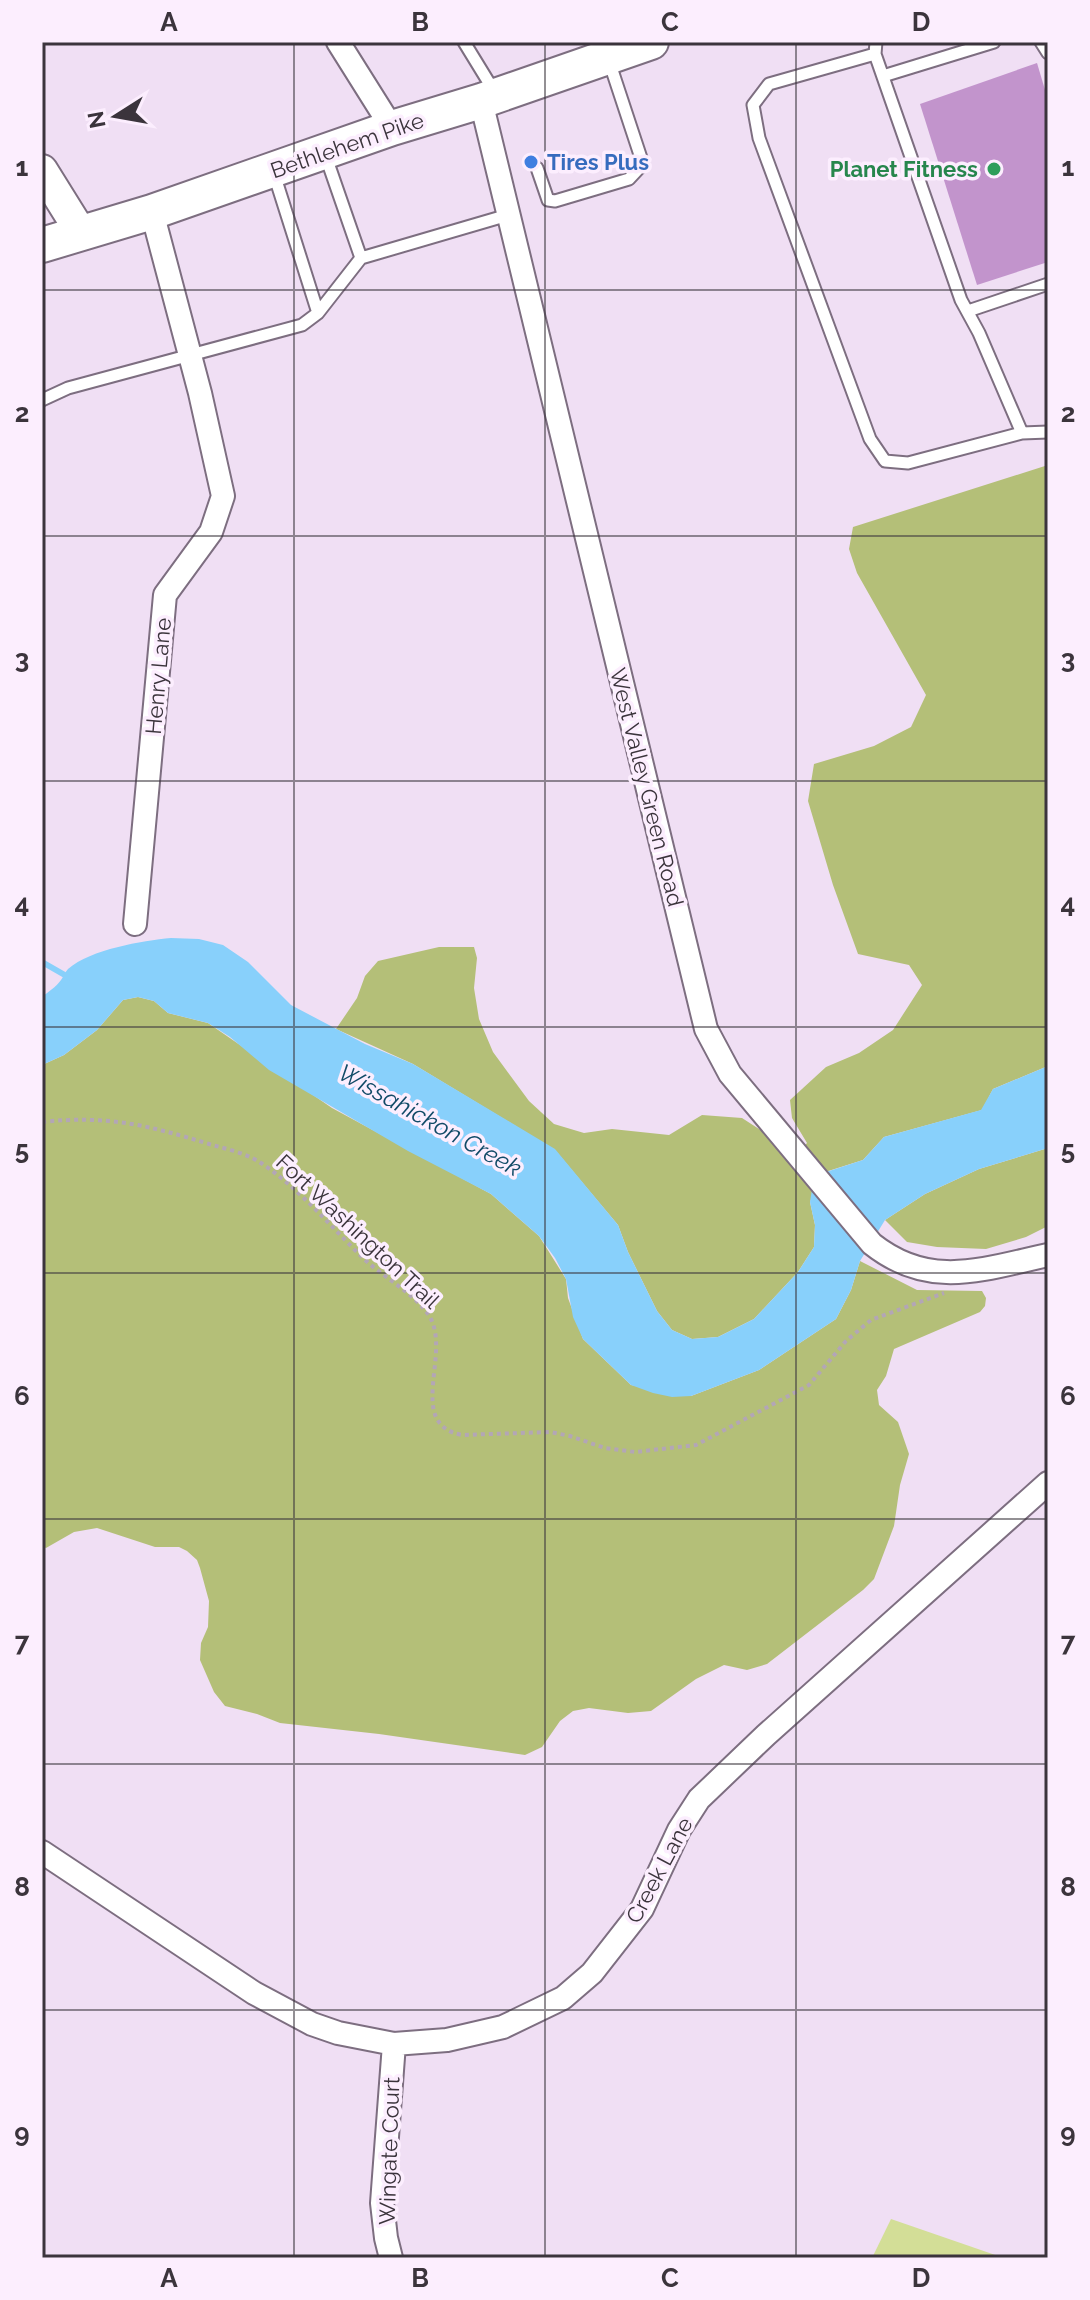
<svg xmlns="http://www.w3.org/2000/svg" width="1090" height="2300" viewBox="0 0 1090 2300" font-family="Raleway,sans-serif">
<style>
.green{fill:#d3de97}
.forest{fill:#b4bf78}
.water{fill:#88d0fb}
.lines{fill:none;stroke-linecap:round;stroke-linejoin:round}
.stream{stroke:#88d0fb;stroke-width:6}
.building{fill:#c294cc}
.lane-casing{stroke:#7d6e80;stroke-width:15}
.street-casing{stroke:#7d6e80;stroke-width:26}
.secondary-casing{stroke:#7d6e80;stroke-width:34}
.primary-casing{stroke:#7d6e80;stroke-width:38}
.path{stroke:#b3a6b6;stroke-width:4;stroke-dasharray:4 4;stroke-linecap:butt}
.lane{stroke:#fff;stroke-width:11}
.street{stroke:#fff;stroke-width:22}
.secondary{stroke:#fff;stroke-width:30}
.primary{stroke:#fff;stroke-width:34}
.grid{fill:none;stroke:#3b343c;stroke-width:2;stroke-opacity:0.55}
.shop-dot{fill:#3f7fe0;stroke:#fceefe;stroke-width:3}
.leisure-dot{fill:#2e9e5b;stroke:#fceefe;stroke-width:3}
.labels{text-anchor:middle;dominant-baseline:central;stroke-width:7;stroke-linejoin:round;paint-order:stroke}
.street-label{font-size:22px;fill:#3b343c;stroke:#fceefe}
.shop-label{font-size:22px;font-weight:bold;fill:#366cbe;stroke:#fceefe;text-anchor:start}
.leisure-label{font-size:22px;font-weight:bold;fill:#27864d;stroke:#fceefe;text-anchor:end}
.water-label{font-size:24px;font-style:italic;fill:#124b68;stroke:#fceefe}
.neatline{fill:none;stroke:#3b343c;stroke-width:3}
.grid-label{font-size:26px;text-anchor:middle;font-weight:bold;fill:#3b343c}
</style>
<rect width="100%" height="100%" fill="#f0dff4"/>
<path class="green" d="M 891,2219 L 1004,2258 L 872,2258 Z"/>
<path class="forest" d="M 1048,465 L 1048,1066 L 993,1089 L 982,1110 L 884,1137 L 863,1160 L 822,1173 L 810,1202 L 815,1225 L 814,1247 L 798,1272 L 754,1319 L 718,1337 L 692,1339 L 672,1330 L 657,1311 L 628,1252 L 618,1225 L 555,1150 L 413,1064 L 336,1029 L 357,998 L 365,976 L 378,961 L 439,947 L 474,947 L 477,958 L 474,988 L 479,1019 L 493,1052 L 529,1101 L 554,1124 L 584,1133 L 612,1129 L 669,1135 L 702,1115 L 742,1118 L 770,1136 L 792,1160 L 807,1143 L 792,1118 L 790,1100 L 826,1067 L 859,1053 L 893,1030 L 922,985 L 909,965 L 858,954 L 833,885 L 808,801 L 814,764 L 874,746 L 911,727 L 926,695 L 857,573 L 849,549 L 853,527 Z
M 138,997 L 154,1001 L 168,1013 L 208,1023 L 332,1108 L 491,1194 L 539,1236 L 566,1279 L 568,1298 L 583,1339 L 631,1385 L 691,1396 L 759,1370 L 836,1319 L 851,1290 L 860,1261 L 917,1290 L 982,1291 L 986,1298 L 985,1306 L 980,1312 L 894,1349 L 886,1376 L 877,1390 L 879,1405 L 898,1422 L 909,1454 L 900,1485 L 894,1526 L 874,1579 L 863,1590 L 767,1664 L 747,1670 L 724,1665 L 696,1679 L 651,1711 L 628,1713 L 589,1708 L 573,1711 L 560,1721 L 542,1747 L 525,1755 L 379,1734 L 280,1723 L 257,1714 L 225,1706 L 214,1692 L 200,1660 L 201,1643 L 208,1627 L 209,1601 L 200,1568 L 197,1560 L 187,1551 L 179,1547 L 155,1547 L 97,1528 L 74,1532 L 46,1548 L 42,1546 L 42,1065 L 64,1055 L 97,1030 L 123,1000 Z
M 1048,1148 L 1048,1226 L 1026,1237 L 986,1249 L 937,1247 L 907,1242 L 885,1220 L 925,1194 L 979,1169 Z"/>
<path class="water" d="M 171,938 L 199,939 L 223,945 L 248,962 L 291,1005 L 365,1044 L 413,1064 L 555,1149 L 618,1225 L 628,1252 L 657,1311 L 672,1330 L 692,1339 L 718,1337 L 754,1319 L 798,1272 L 814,1247 L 815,1225 L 810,1202 L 813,1183 L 823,1173 L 863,1160 L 884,1137 L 981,1110 L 993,1089 L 1048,1066 L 1048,1148 L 979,1169 L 925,1194 L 885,1220 L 860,1261 L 851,1290 L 836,1319 L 759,1370 L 691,1396 L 672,1397 L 653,1393 L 631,1385 L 583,1339 L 573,1317 L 566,1279 L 555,1258 L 539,1236 L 491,1194 L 408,1151 L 269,1070 L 230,1037 L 208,1023 L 168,1013 L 154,1001 L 138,997 L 123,1000 L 97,1030 L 64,1055 L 42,1065 L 42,997 C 48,992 56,987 61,980 C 64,976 65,972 68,969 C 91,949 142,941 171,938 Z"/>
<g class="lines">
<path class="stream" d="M 42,962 L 70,978"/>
</g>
<path class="building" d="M 1037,63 L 1048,100 L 1048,262 L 977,285 L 920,104 Z"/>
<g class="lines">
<g class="lane-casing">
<path id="lane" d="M 464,42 L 494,91
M 1041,42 L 1048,53
M 875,54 L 769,84 L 753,105 L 759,138 L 870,439 L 885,461 L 908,463 L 1022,433 L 979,333 L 961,300 L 875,54 L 876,42
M 883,76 L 994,42
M 326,157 L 361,258
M 537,168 L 548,200 L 555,201 L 629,179 L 643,164 L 609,61
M 274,174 L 318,313
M 968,311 L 1048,284
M 42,400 L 68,388 L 302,325 L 318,313 L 361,258 L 508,215
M 1022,433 L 1048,432"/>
</g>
<g class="street-casing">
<path id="street" d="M 338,42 L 392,128
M 481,101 L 706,1029 L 730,1074 L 872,1244 C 930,1290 983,1269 1048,1255
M 135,924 L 165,595 L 211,532 L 223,496 L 200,393 L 152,212
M 42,1852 L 254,1993 L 312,2024 L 338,2033 L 394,2044 L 447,2040 L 503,2027 L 563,1998 L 592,1973 L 642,1909 L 679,1830 L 699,1799 L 766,1735 L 1048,1483
M 391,2258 L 386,2238 L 382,2203 L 394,2044"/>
</g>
<g class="secondary-casing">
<path id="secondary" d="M 42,170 L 80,231"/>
</g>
<g class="primary-casing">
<path id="primary" d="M 42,245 L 152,212 L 392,128 L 481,101 L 651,42"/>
</g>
<path class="path" d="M 42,1122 C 107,1115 148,1125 209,1144 C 226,1149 246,1153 261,1163 C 300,1189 330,1226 363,1258 C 383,1277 412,1292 428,1314 C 454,1351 404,1424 462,1435 L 550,1432 L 570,1436 L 605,1448 L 635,1452 L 696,1445 L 809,1385 L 846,1341 L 871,1320 L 944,1293"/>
<use href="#lane" class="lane"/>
<use href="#street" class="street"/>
<use href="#secondary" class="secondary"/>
<use href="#primary" class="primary"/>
</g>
<path class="grid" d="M 294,42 L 294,2258M 545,42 L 545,2258M 796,42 L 796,2258M 42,290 L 1048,290M 42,536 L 1048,536M 42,781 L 1048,781M 42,1027 L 1048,1027M 42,1273 L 1048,1273M 42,1519 L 1048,1519M 42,1764 L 1048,1764M 42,2010 L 1048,2010"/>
<circle class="shop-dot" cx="531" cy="162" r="8"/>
<circle class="leisure-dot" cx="994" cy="169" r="8"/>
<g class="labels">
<g class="street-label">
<text transform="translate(347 145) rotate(-19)">Bethlehem Pike</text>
<text transform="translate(158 676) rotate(-85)">Henry Lane</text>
<text transform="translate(647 787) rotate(76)">West Valley Green Road</text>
<text transform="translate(358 1231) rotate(43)">Fort Washington Trail</text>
<text transform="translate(659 1870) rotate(-62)">Creek Lane</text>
<text transform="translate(389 2151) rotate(-88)">Wingate Court</text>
</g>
<g class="shop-label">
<text x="547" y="162">Tires Plus</text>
</g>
<g class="leisure-label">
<text x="978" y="169">Planet Fitness</text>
</g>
<g class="water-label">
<text transform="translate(430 1120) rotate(29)">Wissahickon Creek</text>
</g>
</g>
<rect width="1090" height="2300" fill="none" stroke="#fceefe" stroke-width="88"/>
<g transform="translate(116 116) rotate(259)" stroke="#fceefe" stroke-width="6" paint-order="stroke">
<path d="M0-6L14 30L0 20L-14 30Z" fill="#3b343c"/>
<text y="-12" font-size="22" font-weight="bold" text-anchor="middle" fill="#3b343c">N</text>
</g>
<rect x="44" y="44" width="1002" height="2212" class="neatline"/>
<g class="grid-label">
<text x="169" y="31">A</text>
<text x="420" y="31">B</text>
<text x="670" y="31">C</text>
<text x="921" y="31">D</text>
<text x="22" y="176">1</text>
<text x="1068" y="176">1</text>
<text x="22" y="422">2</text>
<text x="1068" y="422">2</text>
<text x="22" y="668">3</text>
<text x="1068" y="668">3</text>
<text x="22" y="913">4</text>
<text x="1068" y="913">4</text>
<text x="22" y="1159">5</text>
<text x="1068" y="1159">5</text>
<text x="22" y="1405">6</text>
<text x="1068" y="1405">6</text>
<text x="22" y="1651">7</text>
<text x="1068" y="1651">7</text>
<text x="22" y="1896">8</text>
<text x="1068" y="1896">8</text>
<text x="22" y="2142">9</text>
<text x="1068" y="2142">9</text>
<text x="169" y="2287">A</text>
<text x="420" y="2287">B</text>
<text x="670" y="2287">C</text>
<text x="921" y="2287">D</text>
</g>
</svg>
